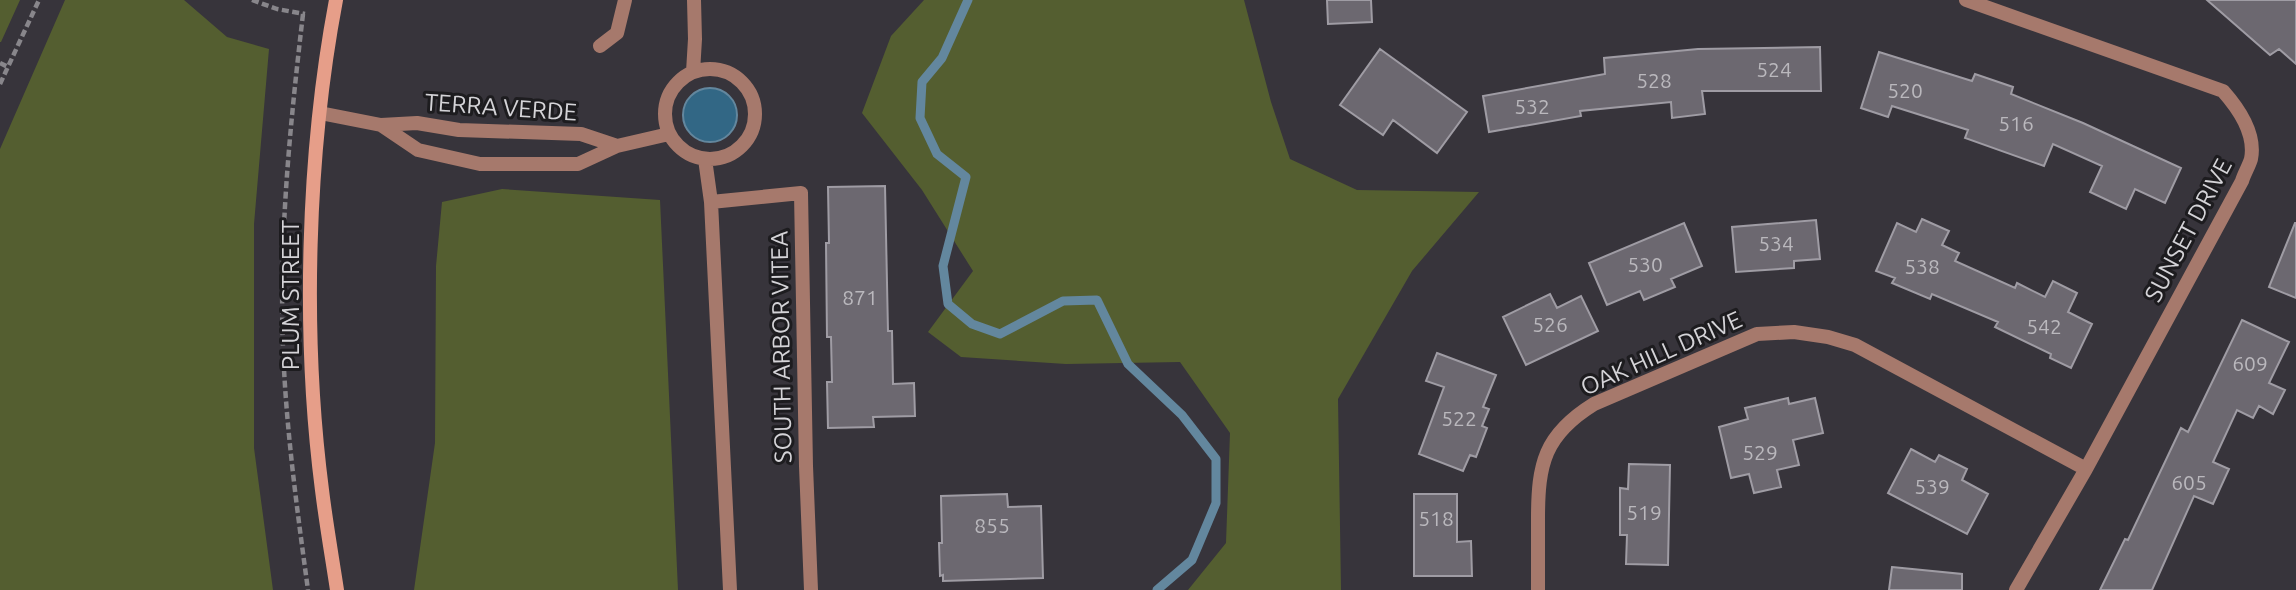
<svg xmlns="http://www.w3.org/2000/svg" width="2296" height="590" viewBox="0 0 2296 590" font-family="Ubuntu,sans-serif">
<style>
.green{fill:#545e30}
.water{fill:#326785;stroke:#63879e;stroke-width:2}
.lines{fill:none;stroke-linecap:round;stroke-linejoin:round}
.stream{stroke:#63879e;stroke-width:9}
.building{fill:#6c6870;stroke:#9f9ca4;stroke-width:2}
.path{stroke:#88868b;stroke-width:4.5;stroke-dasharray:7 3.5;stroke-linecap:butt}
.service{stroke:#a6796c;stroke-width:14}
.minor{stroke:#a6796c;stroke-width:14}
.secondary{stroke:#e69e89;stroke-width:14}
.labels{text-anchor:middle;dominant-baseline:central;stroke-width:6;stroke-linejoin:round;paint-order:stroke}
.number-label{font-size:21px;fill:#bab8bd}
.street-label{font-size:24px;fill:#d4d3d7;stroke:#1d1c1f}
</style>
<rect width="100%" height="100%" fill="#37343b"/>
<path class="green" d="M 0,0 L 20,0 L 1,42 L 0,42 Z
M 65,0 L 184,0 L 227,37 L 269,49 L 254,224 L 254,448 L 273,590 L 0,590 L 0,149 Z
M 924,0 L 1244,0 L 1271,102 L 1290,159 L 1357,190 L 1479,192 L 1412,271 L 1338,399 L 1341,590 L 1188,590 L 1226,543 L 1230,433 L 1180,362 L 1066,364 L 961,357 L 928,332 L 973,271 L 922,190 L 862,113 L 891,36 Z
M 502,189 L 660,200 L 678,590 L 414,590 L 435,443 L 436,266 L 442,202 Z"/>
<path class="water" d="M683 115a27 27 0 1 1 54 0a27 27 0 1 1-54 0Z"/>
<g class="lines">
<path class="stream" d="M 968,0 L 942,58 L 922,82 L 920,118 L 937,154 L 966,177 L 943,266 L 948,304 L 972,324 L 1000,334 L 1063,301 L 1097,300 L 1128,364 L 1182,415 L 1216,459 L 1216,503 L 1198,546 L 1192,560 L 1157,590"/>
</g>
<path class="building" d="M 1327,0 L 1371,0 L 1372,22 L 1328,24 Z
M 2207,0 L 2296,0 L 2296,64 L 2279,49 L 2270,55 Z
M 1820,47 L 1821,91 L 1702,91 L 1705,114 L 1672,118 L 1671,102 L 1580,111 L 1581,116 L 1489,132 L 1483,96 L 1605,74 L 1604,58 L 1698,49 Z
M 1380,49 L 1467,112 L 1437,153 L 1393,120 L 1383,135 L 1340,105 Z
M 1879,52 L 1972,81 L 1975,74 L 2013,87 L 2011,94 L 2083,123 L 2181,168 L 2165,203 L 2135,189 L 2126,209 L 2090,192 L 2102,166 L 2053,144 L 2044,166 L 1965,138 L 1968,130 L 1892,106 L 1888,117 L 1861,108 Z
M 885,186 L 888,331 L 892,331 L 893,384 L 914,383 L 915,416 L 873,417 L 874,427 L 828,428 L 827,382 L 832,382 L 831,337 L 827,337 L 826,243 L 829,243 L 828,187 Z
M 1922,219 L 1949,231 L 1942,245 L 1959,253 L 1955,261 L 2015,288 L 2017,283 L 2045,297 L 2053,281 L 2077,293 L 2068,312 L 2092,324 L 2071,368 L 2050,358 L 2051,354 L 1995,327 L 1998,322 L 1932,294 L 1930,299 L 1892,283 L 1895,278 L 1876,271 L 1897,223 L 1916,232 Z
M 1816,220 L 1820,259 L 1794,261 L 1794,268 L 1736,272 L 1732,227 Z
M 1684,223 L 1702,266 L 1671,279 L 1675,287 L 1644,300 L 1640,291 L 1607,305 L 1589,263 Z
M 2295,223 L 2296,223 L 2296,298 L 2269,287 Z
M 1550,294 L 1557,308 L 1581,296 L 1598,331 L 1526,365 L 1503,317 Z
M 2242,320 L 2289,342 L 2269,383 L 2285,390 L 2273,414 L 2259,406 L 2253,418 L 2237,410 L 2213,462 L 2229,469 L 2213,504 L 2194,496 L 2152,590 L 2100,590 L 2125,539 L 2128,540 L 2181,428 L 2188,432 Z
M 1437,353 L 1496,375 L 1483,407 L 1489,409 L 1482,426 L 1487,428 L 1476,457 L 1470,455 L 1463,471 L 1419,454 L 1444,387 L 1426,381 Z
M 1788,398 L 1789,404 L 1815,398 L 1823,433 L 1793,440 L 1799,465 L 1777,470 L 1781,487 L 1754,493 L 1749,474 L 1731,478 L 1719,427 L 1748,419 L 1745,408 Z
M 1911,449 L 1935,462 L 1939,455 L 1967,469 L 1962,480 L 1988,494 L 1967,534 L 1888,493 Z
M 1629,464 L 1670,465 L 1668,565 L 1626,564 L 1627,535 L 1620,535 L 1620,488 L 1628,489 Z
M 1007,494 L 1008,507 L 1041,506 L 1043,578 L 943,581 L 943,575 L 940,576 L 939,543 L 942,543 L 941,496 Z
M 1414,494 L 1457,494 L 1457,542 L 1471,541 L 1472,576 L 1414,576 Z
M 1892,567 L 1962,574 L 1962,590 L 1889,590 Z"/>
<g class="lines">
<path class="path" d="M 252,0 L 277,9 L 305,14
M 303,14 C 290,125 279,236 283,347 C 286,429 297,509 308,590
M 0,63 L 8,67
M 0,84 L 39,0"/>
<path class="service" d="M 600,46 L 617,33 L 625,0
M665 114a45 45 0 1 1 90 0a45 45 0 1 1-90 0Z
M 693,72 L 695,39 L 694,0
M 320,113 L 381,125 L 418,150 L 480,164 L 578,164 L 617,146 L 669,134
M 381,125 L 417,123 L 459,130 L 581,134 L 617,146
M 705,159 L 711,202 L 730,590
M 711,202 L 801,193 L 806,466 L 811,590"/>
<path class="minor" d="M 1966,0 L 2223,91 C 2239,109 2256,134 2251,159 C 2249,166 2244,174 2242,181 L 2086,469 L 2016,590
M 1538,590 C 1538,566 1538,543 1538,519 C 1538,464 1544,435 1594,404 L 1757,334 L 1794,332 L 1828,337 L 1855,345 L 2086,469"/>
<path class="secondary" d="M 336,0 C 307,153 302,335 322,490 C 326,523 332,557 337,590"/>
</g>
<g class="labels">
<g class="number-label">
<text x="1774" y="69">524</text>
<text x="1654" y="80">528</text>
<text x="1905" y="90">520</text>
<text x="1532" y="106">532</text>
<text x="2016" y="123">516</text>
<text x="1776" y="243">534</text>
<text x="1645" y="264">530</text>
<text x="1922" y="266">538</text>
<text x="860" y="297">871</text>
<text x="1550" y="324">526</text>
<text x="2044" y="326">542</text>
<text x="2250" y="363">609</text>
<text x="1459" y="418">522</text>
<text x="1760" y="452">529</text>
<text x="2189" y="482">605</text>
<text x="1932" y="486">539</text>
<text x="1644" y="512">519</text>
<text x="1436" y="518">518</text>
<text x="992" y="525">855</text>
</g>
<g class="street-label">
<text transform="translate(501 107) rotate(4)">TERRA VERDE</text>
<text transform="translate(2188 230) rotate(-62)">SUNSET DRIVE</text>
<text transform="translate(290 295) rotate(-90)">PLUM STREET</text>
<text transform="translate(781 347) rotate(-91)">SOUTH ARBOR VITEA</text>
<text transform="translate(1661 353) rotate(-24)">OAK HILL DRIVE</text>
</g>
</g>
</svg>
